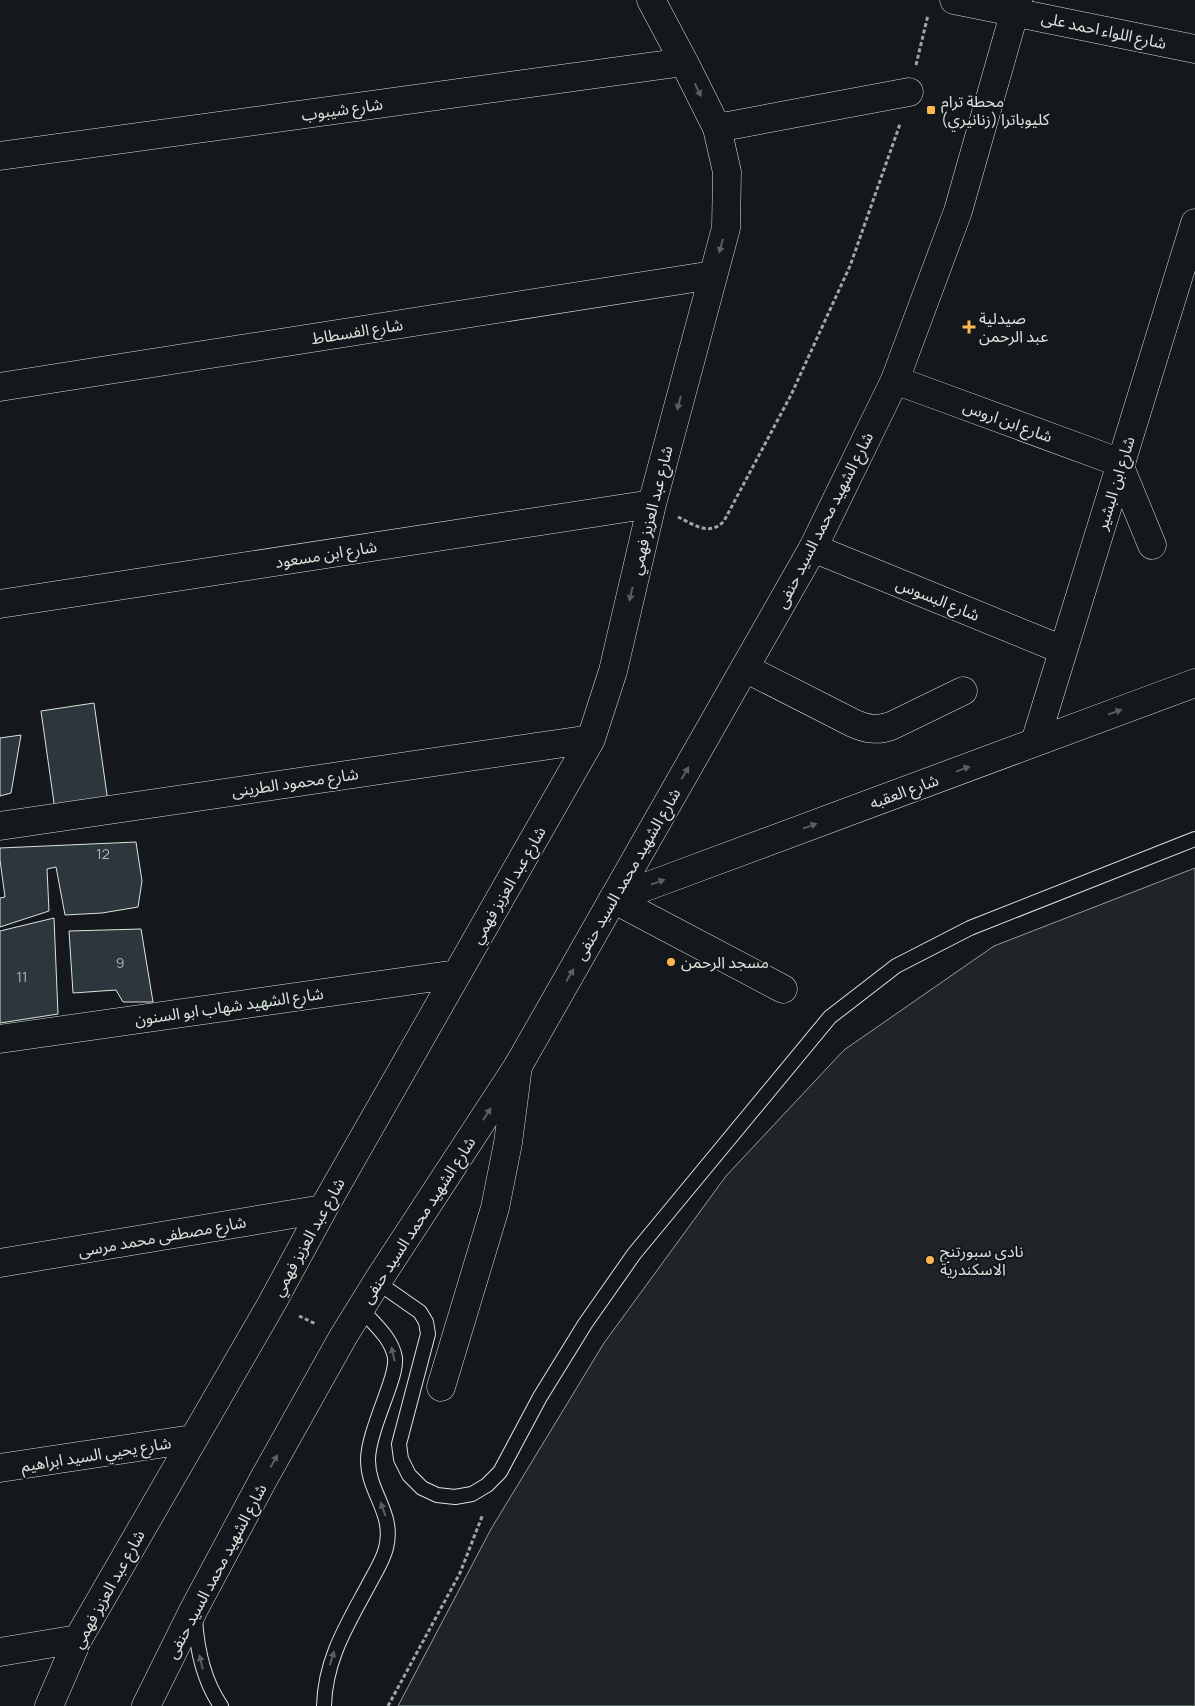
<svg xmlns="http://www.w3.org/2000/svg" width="1195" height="1706" viewBox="0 0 1195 1706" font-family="Manrope,'Noto Sans Arabic',sans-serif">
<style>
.green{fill:#202428;stroke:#939e99}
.building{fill:#2c363c;stroke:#d8e6dc}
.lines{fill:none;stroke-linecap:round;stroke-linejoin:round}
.lane-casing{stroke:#d8e6dc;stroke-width:16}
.street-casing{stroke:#d8e6dc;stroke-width:29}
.secondary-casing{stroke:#d8e6dc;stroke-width:29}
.path{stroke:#9da8a2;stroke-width:3;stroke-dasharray:4 2.5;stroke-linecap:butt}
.lane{stroke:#14181c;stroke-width:14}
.street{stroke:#14181c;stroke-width:28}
.secondary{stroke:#14181c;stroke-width:28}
.oneway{fill:#59605f}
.poi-dot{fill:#ffb74d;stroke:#14181c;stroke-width:2}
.labels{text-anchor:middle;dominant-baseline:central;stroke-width:4;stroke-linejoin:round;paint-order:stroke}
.number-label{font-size:14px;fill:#adbab4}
.street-label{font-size:16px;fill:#d8e6dc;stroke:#14181c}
.poi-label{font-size:16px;fill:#d8e6dc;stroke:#14181c;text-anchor:start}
</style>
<rect width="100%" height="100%" fill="#14181c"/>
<path class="green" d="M 1195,868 L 1195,1706 L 398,1706 L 491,1529 L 604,1343 L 726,1176 L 844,1050 L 994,946 Z"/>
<path class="building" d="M 94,703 L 108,802 L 55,810 L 41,711 Z
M 21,735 L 11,793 L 0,796 L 0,738 Z
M 136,842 L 142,881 L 138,907 L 102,913 L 65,915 L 56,867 L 47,869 L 49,911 L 0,927 L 0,898 L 5,897 L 0,860 L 0,848 Z
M 54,918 L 58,1014 L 0,1023 L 0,931 Z
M 141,929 L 153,1002 L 123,1002 L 116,990 L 73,993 L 69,931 Z"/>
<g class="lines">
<g class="lane-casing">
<path id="lane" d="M 377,1282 L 420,1312 L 426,1322 L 428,1334 L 399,1444 L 401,1459 L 409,1475 L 422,1488 L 437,1495 L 455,1497 L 472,1494 L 487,1485 L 500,1472 L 540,1397 L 585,1324 L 634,1254 L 830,1017 L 896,966 L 970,928 L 1195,839
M 195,1619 C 197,1650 203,1680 221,1706
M 324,1706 C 325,1660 347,1625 368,1586 C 374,1574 383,1561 386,1548 C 395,1513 368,1493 368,1460 C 368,1440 382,1408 389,1387 C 392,1378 396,1368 395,1358 C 392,1338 373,1323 360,1308"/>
</g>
<g class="street-casing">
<path id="street" d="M 954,0 L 1195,49
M 717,128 L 909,92
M 0,156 L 684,62
M 895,380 L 1121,463
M 0,387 L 713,275
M 1120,467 L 1152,545
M 813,548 L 1063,650
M 0,604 L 652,504
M 745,668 L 853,723 C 866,729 877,731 891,726 L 963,691
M 1035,742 L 1195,223
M 0,826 L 591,739
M 613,899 L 1195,683
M 613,899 L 783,989
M 0,1039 L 457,974
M 0,1263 L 323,1209
M 441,1387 L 495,1208 L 508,1143 L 518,1066
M 0,1468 L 192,1439
M 0,1652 L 78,1639
M 49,1706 L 78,1639 L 272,1303 L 323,1209 L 591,739 L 613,671 L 652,504 L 726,228 L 727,172 L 717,128 L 684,62 L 651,0"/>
</g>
<g class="secondary-casing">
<path id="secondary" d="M 146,1706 L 194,1609 L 263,1480 L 343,1337 L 377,1282 L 518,1066 L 813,548 L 895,380 L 958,211 L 1018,0"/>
</g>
<path class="path" d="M 916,65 L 928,15
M 678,517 C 693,524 710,537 724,521 L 791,395 L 850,266 L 900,124
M 299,1316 L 316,1324
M 388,1706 L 460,1573 L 483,1514"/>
<use href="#lane" class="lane"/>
<use href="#street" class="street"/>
<use href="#secondary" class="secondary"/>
</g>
<defs><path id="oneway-solid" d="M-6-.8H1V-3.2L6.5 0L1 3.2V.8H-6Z" transform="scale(1.25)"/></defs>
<g class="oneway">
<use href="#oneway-solid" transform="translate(698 90) rotate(64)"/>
<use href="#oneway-solid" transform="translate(721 246) rotate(105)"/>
<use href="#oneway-solid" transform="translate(679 403) rotate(105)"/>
<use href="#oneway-solid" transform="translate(631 594) rotate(103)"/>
<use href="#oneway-solid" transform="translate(1115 712) rotate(-20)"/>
<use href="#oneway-solid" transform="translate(963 769) rotate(-20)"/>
<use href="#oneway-solid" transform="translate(685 773) rotate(-60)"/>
<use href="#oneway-solid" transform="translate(810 826) rotate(-20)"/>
<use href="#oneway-solid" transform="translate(658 882) rotate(-20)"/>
<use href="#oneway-solid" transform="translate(570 975) rotate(-60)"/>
<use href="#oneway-solid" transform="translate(487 1114) rotate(-57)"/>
<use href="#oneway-solid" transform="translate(393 1354) rotate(-103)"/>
<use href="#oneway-solid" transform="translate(274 1461) rotate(-61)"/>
<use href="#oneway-solid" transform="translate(383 1509) rotate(-110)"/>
<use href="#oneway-solid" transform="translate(332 1658) rotate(-73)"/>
<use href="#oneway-solid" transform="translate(201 1662) rotate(-104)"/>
</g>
<g class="poi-dot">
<rect x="926" y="105" width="10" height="10" rx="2.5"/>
<path d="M966.5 319.5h5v5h5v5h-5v5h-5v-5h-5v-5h5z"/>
<circle cx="671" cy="962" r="5"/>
<circle cx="930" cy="1260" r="5"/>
</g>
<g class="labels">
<g class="number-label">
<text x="103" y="853">12</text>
<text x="120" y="962">9</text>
<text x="22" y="976">11</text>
</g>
<g class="street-label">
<text transform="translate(1104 30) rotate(12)">شارع اللواء احمد على</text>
<text transform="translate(342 109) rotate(-8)">شارع شيبوب</text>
<text transform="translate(357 331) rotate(-9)">شارع الفسطاط</text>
<text transform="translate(1008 421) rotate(20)">شارع ابن اروس</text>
<text transform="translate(1115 483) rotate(-73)">شارع ابن البشير</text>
<text transform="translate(651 510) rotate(-76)">شارع عبد العزيز فهمي</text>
<text transform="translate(824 520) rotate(-63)">شارع الشهيد محمد السيد حنفى</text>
<text transform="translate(326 554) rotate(-9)">شارع ابن مسعود</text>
<text transform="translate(938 599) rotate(22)">شارع البسوس</text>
<text transform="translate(295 782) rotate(-8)">شارع محمود الطرينى</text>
<text transform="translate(904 791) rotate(-20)">شارع العقبه</text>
<text transform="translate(627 874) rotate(-60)">شارع الشهيد محمد السيد حنفى</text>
<text transform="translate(508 885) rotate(-60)">شارع عبد العزيز فهمي</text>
<text transform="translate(229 1006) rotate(-8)">شارع الشهيد شهاب ابو السنون</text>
<text transform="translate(418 1220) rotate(-57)">شارع الشهيد محمد السيد حنفى</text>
<text transform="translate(162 1236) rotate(-10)">شارع مصطفى محمد مرسى</text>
<text transform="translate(308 1237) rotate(-61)">شارع عبد العزيز فهمي</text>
<text transform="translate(96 1454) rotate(-9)">شارع يحيي السيد ابراهيم</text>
<text transform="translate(216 1571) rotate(-62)">شارع الشهيد محمد السيد حنفى</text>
<text transform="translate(108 1589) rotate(-61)">شارع عبد العزيز فهمي</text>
</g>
<g class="poi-label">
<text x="941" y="101">محطة ترام<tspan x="941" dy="18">كليوباترا (زنانيري)</tspan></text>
<text x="979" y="318">صيدلية<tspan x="979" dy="18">عبد الرحمن</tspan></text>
<text x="681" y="962">مسجد الرحمن</text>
<text x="940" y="1251">نادي سبورتنج<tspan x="940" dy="18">الاسكندرية</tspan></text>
</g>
</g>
</svg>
